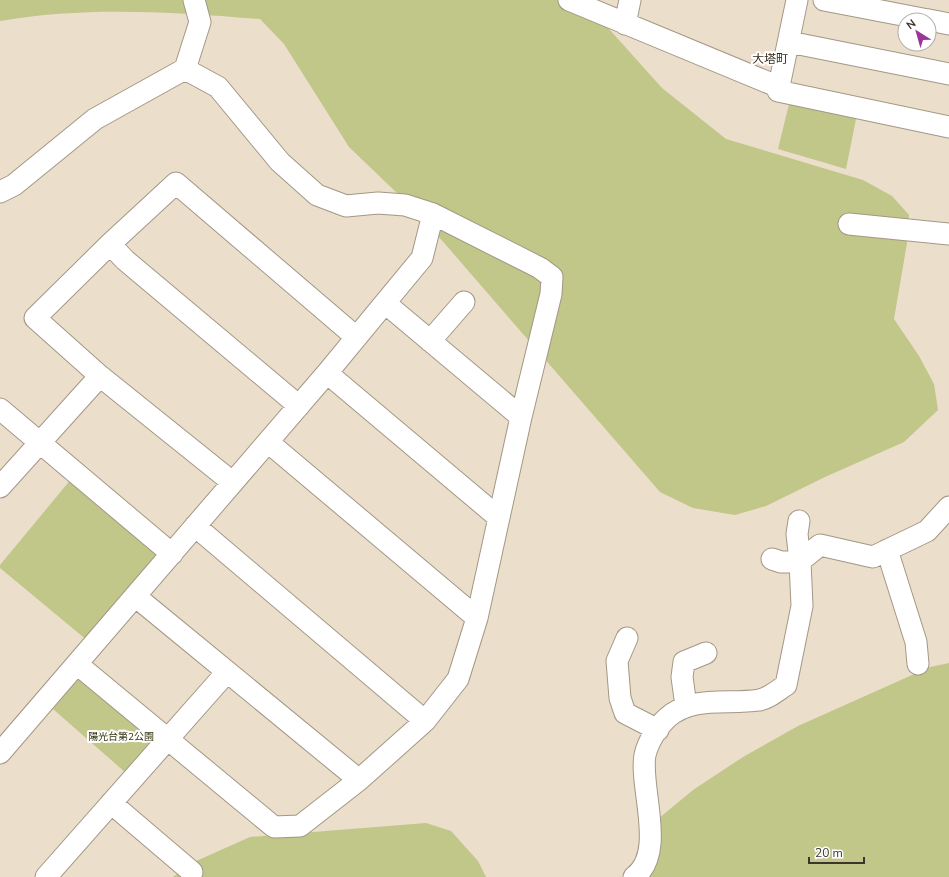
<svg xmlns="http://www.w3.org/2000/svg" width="949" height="877" viewBox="0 0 949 877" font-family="'Nunito Sans','Noto Sans JP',sans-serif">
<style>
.green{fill:#c1c689}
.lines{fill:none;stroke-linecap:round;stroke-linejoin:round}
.minor-casing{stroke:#a49785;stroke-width:23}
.minor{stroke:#fff;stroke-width:21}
.labels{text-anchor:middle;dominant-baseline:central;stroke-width:4;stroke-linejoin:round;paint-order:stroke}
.park-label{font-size:10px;fill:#30320c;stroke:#fff}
.quarter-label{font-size:12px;fill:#372c1d;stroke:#fff}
</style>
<rect width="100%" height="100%" fill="#ebdecb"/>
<path class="green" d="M 0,0 L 583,0 L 662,88 L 726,139 L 863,180 L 892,196 L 909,215 L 907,243 L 894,319 L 919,356 L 934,384 L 938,410 L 904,442 L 825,477 L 766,506 L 735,515 L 693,508 L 660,492 L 419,214 L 349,147 L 284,44 L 260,19 C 173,12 86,6 0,21 Z
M 790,100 L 857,114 L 846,169 L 778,149 Z
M 72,478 L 161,555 L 88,641 L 0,568 L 0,565 Z
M 949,663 L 949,877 L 644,877 L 658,819 L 693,790 L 743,757 L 798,726 L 930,667 Z
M 79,678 L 151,731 L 151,743 L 126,773 L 53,709 Z
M 426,823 L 451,831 L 478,861 L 486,877 L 173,877 L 194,862 L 250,837 Z"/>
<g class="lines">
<g class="minor-casing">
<path id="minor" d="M 569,0 L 779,87
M 797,0 L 778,91 L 949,127
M 824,0 L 928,20
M 929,20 L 949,24
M 625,24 L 630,0
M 789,42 L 949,74
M 185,69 L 200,22 L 194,0
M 0,192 L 14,185 L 95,119 L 185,69 L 218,87 L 280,162 L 317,195 L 346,206 L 378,203 L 405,205 L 433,214 L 540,268 L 552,277 L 551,294 L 521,417 L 477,618 L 458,679 L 425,721 L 359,780 L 300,826 L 274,827 L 77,664
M 849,224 L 949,234
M 110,244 L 125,260 L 299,406
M 385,303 L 521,417
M 430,341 L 464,302
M 327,373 L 498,517
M 0,409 L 172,554
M 268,442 L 477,618
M 232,482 L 100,376 L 35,318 L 110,244 L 176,183 L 356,337
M 0,487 L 100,376
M 195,526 L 425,721
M 887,550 L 916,642 L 918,664
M 772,559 L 781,562 L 800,561 L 797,534 L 799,521
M 135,596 L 359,780
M 627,638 L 617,661 L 620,698 L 625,713 L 658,730
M 686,706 L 682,677 L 684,662 L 706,653
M 0,753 L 327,373 L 422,258 L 433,214
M 111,803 L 192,872
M 46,877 L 227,672
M 634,877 C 667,853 639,787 645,755 C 648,742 657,727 667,718 C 693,695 727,705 759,700 C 768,699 778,690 786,685 L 802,606 L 800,561 L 820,545 L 873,557 L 927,531 L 949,507"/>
</g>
<use href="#minor" class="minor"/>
</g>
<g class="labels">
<g class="park-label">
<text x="121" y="737">陽光台第2公園</text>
</g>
<g class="quarter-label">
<text x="770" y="59">大塔町</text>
</g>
</g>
<g transform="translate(917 32) rotate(323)"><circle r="19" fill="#ffffff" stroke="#b1aeab"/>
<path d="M0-3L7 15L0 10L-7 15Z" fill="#9c359a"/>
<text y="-6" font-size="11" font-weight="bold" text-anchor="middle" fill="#3b352e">N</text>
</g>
<path d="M809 857v6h55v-6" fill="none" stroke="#3b352e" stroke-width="2"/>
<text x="815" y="857" font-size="12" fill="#3b352e" stroke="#ffffff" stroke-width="3" paint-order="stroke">20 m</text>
</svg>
